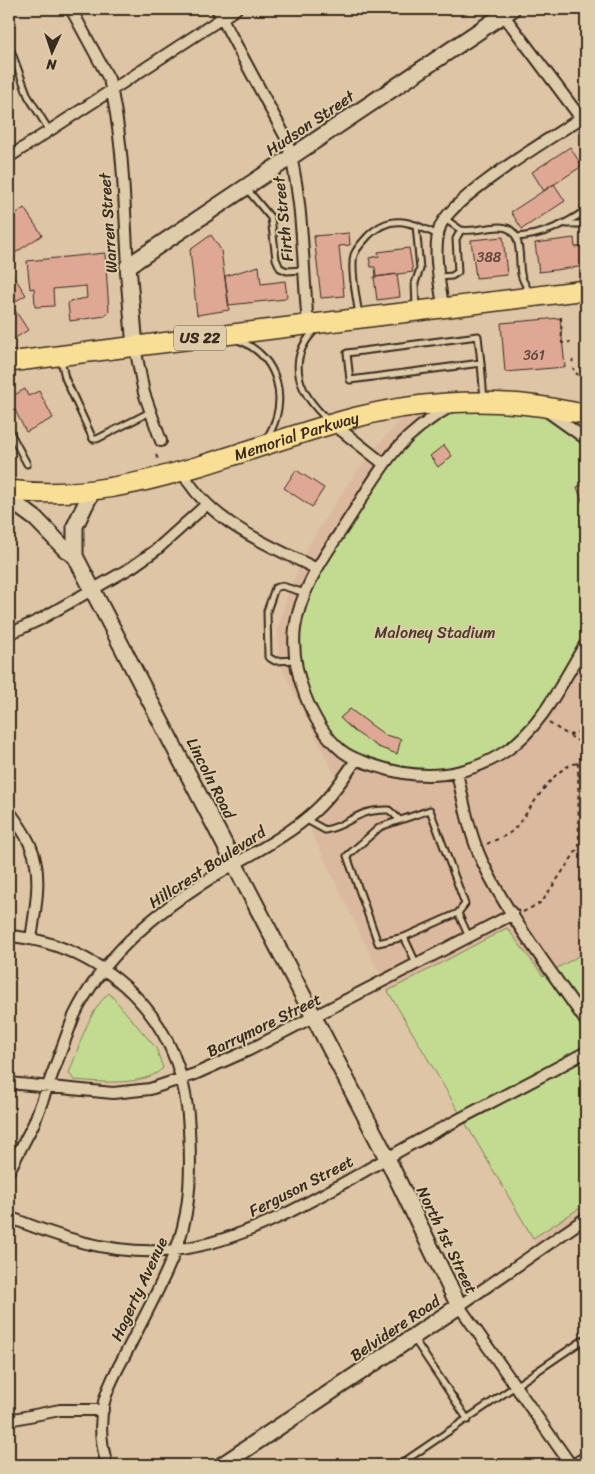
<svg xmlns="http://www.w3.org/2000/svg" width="595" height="1474" viewBox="0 0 595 1474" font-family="Sriracha,sans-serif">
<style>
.built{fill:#dbb99e}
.green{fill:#c3db91;stroke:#7f8258}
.building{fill:#dea894;stroke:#3b2a1e}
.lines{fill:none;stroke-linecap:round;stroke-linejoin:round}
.lane-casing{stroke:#3b2a1e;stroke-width:9}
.street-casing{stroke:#3b2a1e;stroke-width:14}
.secondary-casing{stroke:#3b2a1e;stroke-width:19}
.highway-casing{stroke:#3b2a1e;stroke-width:22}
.path{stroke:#3b2a1e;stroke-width:2;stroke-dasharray:4 4;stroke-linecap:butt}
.lane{stroke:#deccaa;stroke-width:5}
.street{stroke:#deccaa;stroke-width:10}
.secondary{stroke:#deccaa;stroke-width:15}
.highway{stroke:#f9df96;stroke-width:19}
.labels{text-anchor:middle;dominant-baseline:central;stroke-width:4;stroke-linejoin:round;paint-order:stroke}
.number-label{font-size:14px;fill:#644a3c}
.shield{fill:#deccaa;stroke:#6c5b48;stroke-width:1}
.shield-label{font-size:15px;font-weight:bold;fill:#3b2a1e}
.street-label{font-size:16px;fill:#3b2a1e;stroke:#deccaa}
.park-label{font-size:16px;fill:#493c2a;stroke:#deccaa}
</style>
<rect width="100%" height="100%" fill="#dec5a6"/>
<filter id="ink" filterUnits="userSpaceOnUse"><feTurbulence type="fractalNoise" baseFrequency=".02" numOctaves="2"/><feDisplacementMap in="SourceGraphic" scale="10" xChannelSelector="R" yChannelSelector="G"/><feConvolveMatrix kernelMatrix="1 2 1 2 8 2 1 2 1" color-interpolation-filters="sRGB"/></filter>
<g filter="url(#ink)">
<path class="built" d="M 471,410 L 567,418 L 586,440 L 586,1211 L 536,1245 L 388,991 L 311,831 L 333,801 L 336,777 L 280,664 L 278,630 L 287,596 L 308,546 L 349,482 L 380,443 L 400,421 L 412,414 Z"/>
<path class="green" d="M 484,402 L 540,406 L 586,439 L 586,643 L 519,739 L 457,773 L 385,770 L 334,742 L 298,675 L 300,606 L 384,464 L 435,416 Z
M 507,928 L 543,976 L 586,952 L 586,1204 L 533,1238 L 388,991 Z
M 109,993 L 156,1048 L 163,1068 C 144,1087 99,1082 74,1080 L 69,1073 C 80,1046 87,1013 109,993 Z"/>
<path class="building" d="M 570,147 L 582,166 L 544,191 L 532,172 Z
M 554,184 L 565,201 L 522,229 L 511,212 Z
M 24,208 L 42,235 L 9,257 L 9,214 L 11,217 Z
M 349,233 L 350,245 L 339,246 L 344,296 L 321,298 L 314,236 Z
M 211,235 L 221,250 L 229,310 L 197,315 L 190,250 Z
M 503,237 L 507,275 L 476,278 L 471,240 Z
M 574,238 L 575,247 L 586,246 L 586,266 L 539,272 L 535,243 Z
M 409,248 L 413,272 L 376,277 L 375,267 L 371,267 L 369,258 L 379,256 L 378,252 Z
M 105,253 L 109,311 L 105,316 L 70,321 L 68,304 L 70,301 L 87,298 L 86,286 L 53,289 L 54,306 L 35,307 L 34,288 L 30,289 L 27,261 Z
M 259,266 L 261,284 L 285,281 L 287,296 L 285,299 L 229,305 L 225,276 Z
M 9,269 L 26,295 L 11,304 L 28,330 L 9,342 Z
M 397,274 L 400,297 L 377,300 L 374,277 Z
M 560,318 L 565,367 L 505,372 L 501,323 Z
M 25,389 L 28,396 L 39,391 L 53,418 L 26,432 L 9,398 Z
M 444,445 L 452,456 L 438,467 L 430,456 Z
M 296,470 L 324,488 L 312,507 L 284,488 Z
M 586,483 L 586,511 L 577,487 Z
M 350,709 L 385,735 L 401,739 L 397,754 L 378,747 L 354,731 L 340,718 Z"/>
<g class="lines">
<g class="lane-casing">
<path id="lane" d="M 9,45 L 28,96 L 49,130
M 246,188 L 271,218 L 276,259 L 280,268 L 287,271 L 303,270
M 445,219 L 461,230
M 567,224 L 586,224
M 517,237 C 543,235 565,225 586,210
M 439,277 L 452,276 L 458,272 L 456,239 L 461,230 C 475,232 486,227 500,227 C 524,227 518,258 521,274 C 522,280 527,287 529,292
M 416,307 L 415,283 L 420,269 L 416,225
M 359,316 C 357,300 350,269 354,255 C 357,247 363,242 368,236 C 392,212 412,223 438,235
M 315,330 C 284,362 300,395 329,421
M 478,336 L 481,363 L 350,380 L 347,353 Z
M 238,340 C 279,356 290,401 267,438
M 61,359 L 65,378 L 93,439 L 97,439 L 150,412
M 481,363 L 484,400
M 9,430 L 27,464
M 296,660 L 275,661 L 268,657 L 267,611 L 275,588 L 282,586 L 305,593
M 305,819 L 325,830 C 352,825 354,809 389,810 L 400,820
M 404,937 L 378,943 L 347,856 L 380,827 L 430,810 L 465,904 L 458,913
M 417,965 L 404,937 L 458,913 L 469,937
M 414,1339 L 468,1420
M 399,1465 L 586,1338"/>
</g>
<g class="street-casing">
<path id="street" d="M 71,9 L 109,79 C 124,140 124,204 128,266
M 217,9 L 286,138 C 304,197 302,263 308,324
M 499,9 L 586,125
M 9,157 L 236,9
M 443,307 C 440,282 432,251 440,227 C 450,198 551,138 581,118
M 135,347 L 144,393 L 161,441
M 450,407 C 397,437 383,465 352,514 C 330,549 301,585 295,628 C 290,668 310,724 342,751 C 352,759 364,762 376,766 C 420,781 466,778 506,751 C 543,726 563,680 586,643
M 548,412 L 586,439
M 332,423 L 384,464
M 181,470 C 210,523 265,543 317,569
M 9,634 L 39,620 L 132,567 L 156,550 L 206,505
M 457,773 C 464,803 469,833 482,861 C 509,918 551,970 586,1022
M 9,811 C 17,822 26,834 31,847 C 43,874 35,911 31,939
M 9,936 C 61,940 112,967 145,1007 C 174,1042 187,1085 189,1129 C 191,1167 191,1205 179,1241 C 166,1278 146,1313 129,1347 C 120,1365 109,1382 104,1402 C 99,1423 101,1445 107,1465
M 9,1083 L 113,1093 L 150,1089 L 195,1074 L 249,1050 L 513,914
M 9,1171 L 34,1123 L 74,1016 C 104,954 163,906 221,872 C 253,853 288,836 316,810 C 332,795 344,778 356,760
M 9,1217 C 58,1237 109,1254 163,1251 C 248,1246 338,1185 412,1144 C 470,1113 528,1084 586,1052
M 9,1420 L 60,1410 L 103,1410
M 571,1465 L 459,1306 L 586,1218
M 573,1465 L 586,1457"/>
</g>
<g class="secondary-casing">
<path id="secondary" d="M 135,347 L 128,266 L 512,9
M 92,491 L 75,526 L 75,556 L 387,1158 L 459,1306 L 222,1465
M 9,499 L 36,519 L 65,549 L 75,556"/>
</g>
<g class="highway-casing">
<g id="highway">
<path d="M 9,362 L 586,290"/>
<path id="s1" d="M 9,490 C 123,507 247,445 357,417 C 415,402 479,398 538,406 C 554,408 570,412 586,414"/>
</g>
</g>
<path class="path" d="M 561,317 L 562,343 L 571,342
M 572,360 L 573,362
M 573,368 L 574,370
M 576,373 L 578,375
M 156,455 L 159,461
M 549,723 L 586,746
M 569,735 L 586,730
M 578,775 L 586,780
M 487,844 C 494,840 505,837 511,832 C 530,814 551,766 578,763
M 523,912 L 542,902 L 579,847 L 578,763 L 586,747"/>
<use href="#lane" class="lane"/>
<use href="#street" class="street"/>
<use href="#secondary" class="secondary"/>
<use href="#highway" class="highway"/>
</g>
</g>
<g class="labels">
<g class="number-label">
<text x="489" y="257">388</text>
<text x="534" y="355">361</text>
</g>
<rect class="shield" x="174" y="325.5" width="52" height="25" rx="4"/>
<g class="shield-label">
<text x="200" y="338">US 22</text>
</g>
<g class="street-label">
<text transform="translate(310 123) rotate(-34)">Hudson Street</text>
<text transform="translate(283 219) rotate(-96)">Firth Street</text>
<text transform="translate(108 223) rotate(-94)">Warren Street</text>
<text stroke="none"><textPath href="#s1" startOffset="295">Memorial Parkway</textPath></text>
<text transform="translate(211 778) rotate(63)">Lincoln Road</text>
<text transform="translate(207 867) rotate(-33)">Hillcrest Boulevard</text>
<text transform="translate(264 1025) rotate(-26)">Barrymore Street</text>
<text transform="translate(301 1186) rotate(-27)">Ferguson Street</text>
<text transform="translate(447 1240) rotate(64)">North 1st Street</text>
<text transform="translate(139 1289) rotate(-65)">Hagerty Avenue</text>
<text transform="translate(395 1328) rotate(-34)">Belvidere Road</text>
</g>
<g class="park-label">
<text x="435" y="632">Maloney Stadium</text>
</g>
</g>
<rect width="595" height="1474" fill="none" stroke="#deccaa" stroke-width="30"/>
<rect x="15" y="15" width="565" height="1444" fill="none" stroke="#3b2a1e" stroke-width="2" filter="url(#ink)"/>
<g transform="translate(52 52) rotate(183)" stroke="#deccaa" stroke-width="4" paint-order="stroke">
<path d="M0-4L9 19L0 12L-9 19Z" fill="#3b2a1e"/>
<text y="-8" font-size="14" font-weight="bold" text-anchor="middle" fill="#3b2a1e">N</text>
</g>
</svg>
